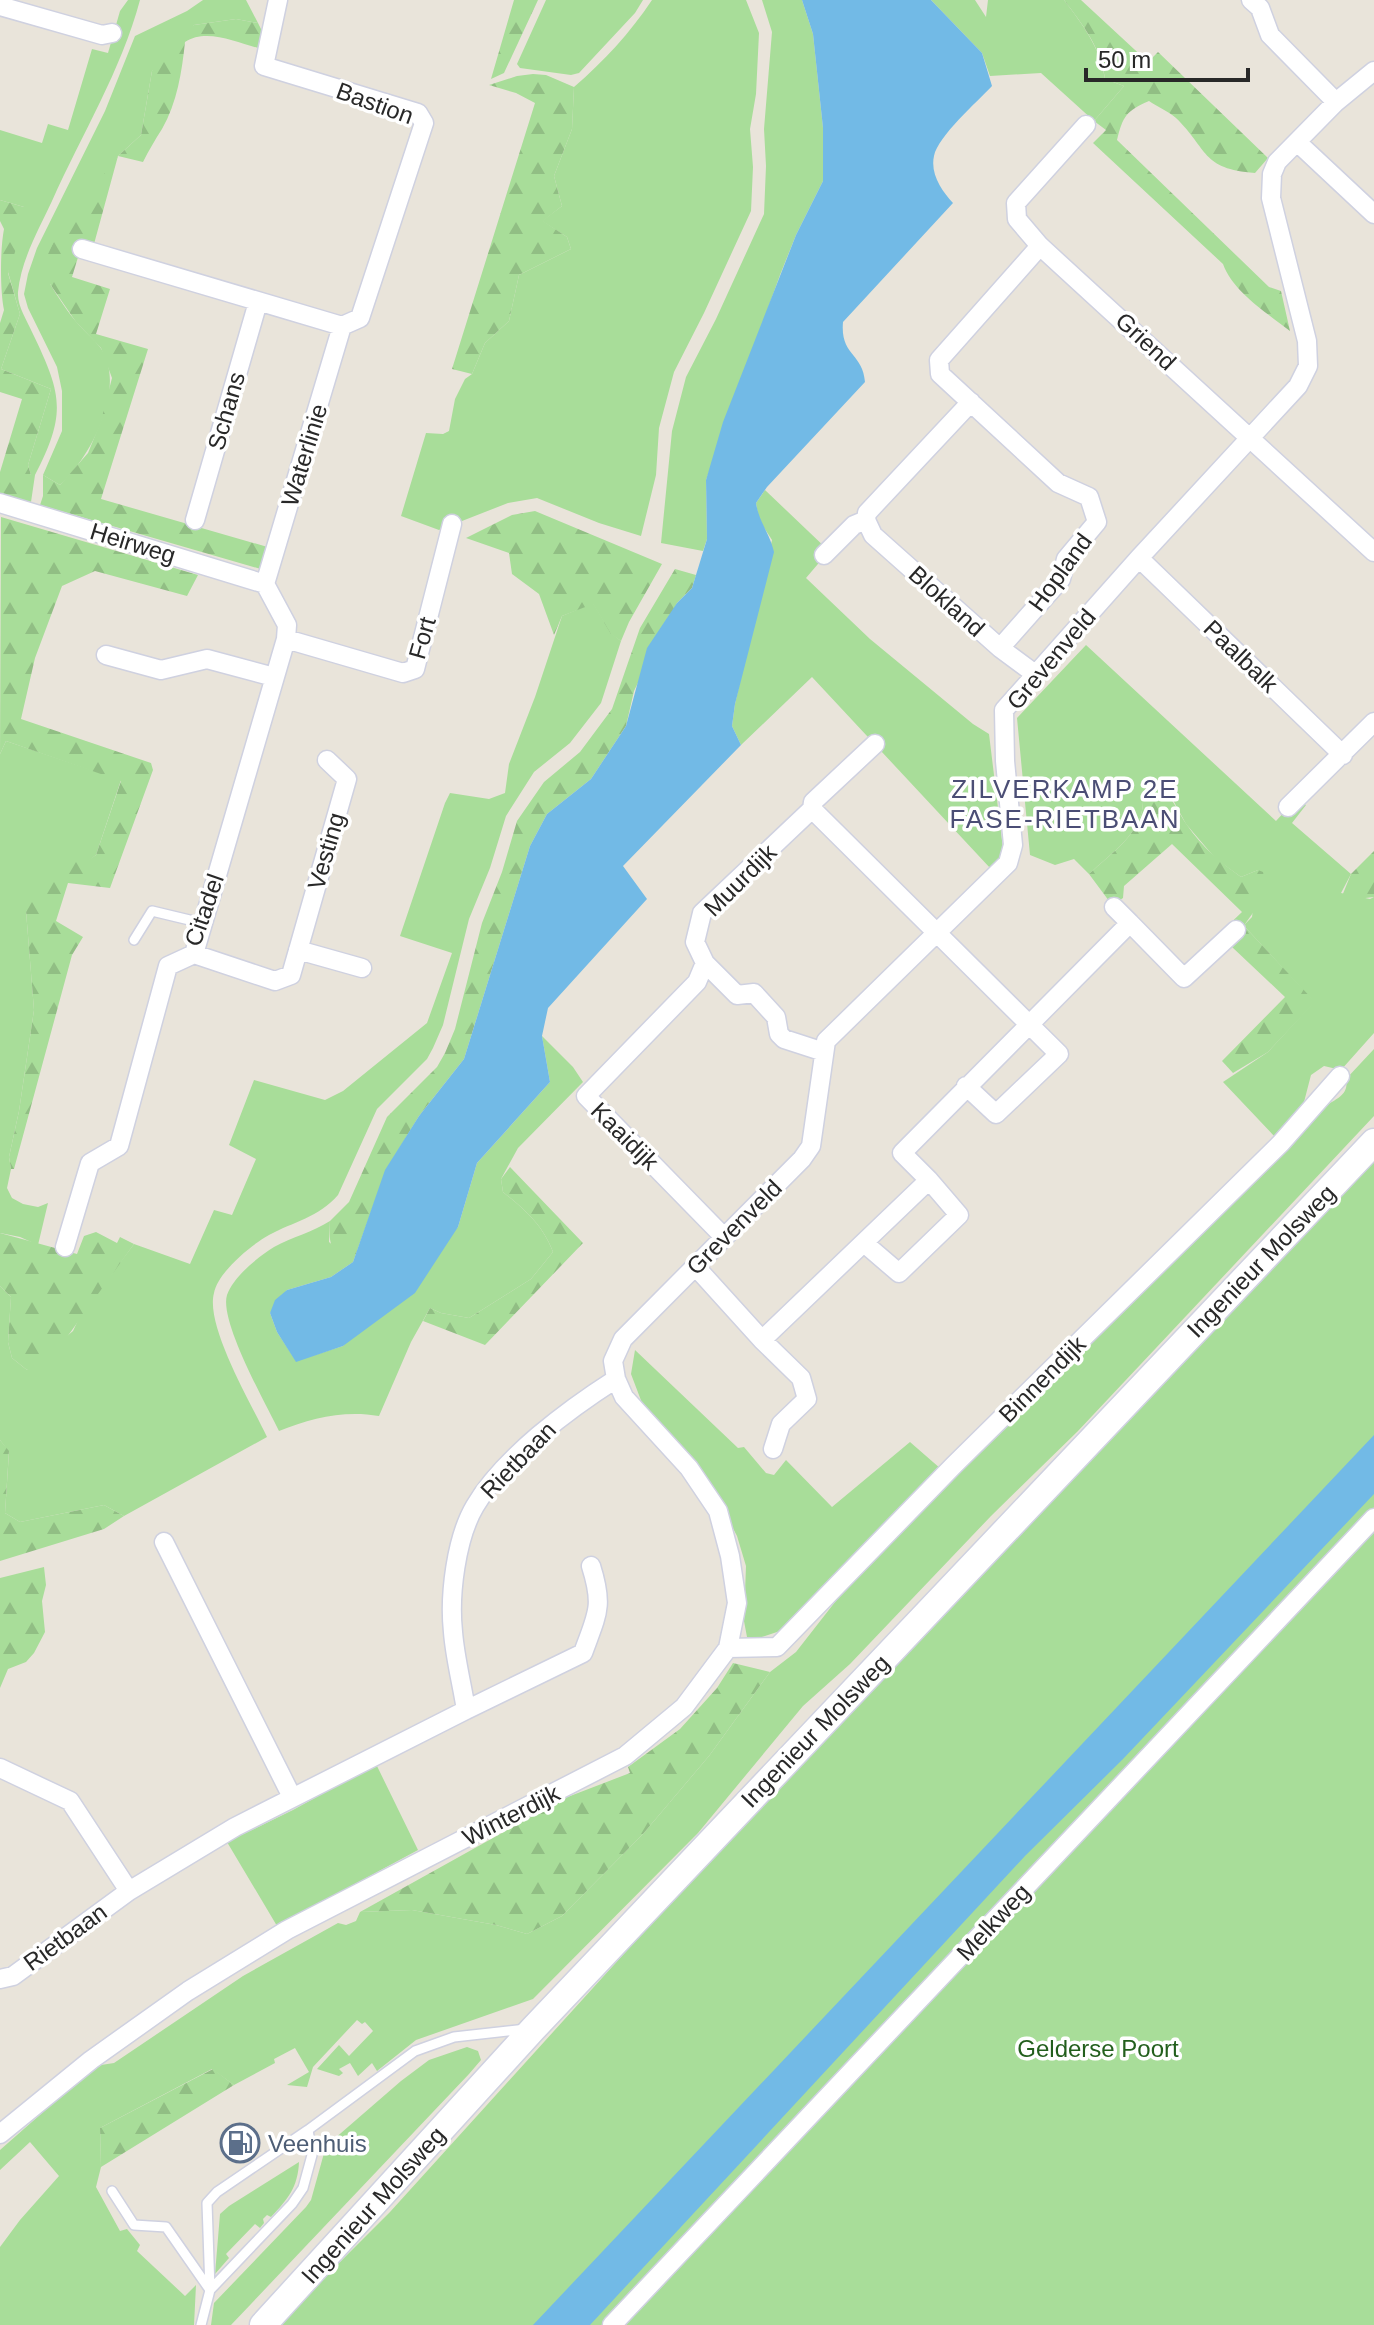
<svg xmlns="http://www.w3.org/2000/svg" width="1374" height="2325" viewBox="0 0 1374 2325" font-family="Arial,sans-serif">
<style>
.grass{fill:#a8dd99}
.forest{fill:url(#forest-firs)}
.water{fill:#72bae6}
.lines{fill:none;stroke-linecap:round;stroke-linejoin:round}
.lane-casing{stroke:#cfd1e0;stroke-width:12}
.street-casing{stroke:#cfd1e0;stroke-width:21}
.secondary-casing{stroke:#cfd1e0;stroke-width:29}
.lane{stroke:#fff;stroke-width:9}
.street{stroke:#fff;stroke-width:18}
.secondary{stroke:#fff;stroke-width:26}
.labels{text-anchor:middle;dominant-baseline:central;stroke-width:7;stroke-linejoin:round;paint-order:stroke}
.street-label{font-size:24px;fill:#282828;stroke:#fff}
.park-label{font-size:24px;fill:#235f1d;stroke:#fff}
.service-label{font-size:24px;fill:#4e5e75;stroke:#fff;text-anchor:start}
.neighbourhood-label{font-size:26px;letter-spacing:2px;fill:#4b4e75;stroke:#fff}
</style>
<defs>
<pattern id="forest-firs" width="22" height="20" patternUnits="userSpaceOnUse" patternTransform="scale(2)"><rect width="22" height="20" fill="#a8dd99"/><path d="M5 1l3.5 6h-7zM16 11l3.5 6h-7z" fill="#91be84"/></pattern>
</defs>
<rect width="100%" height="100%" fill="#e9e4da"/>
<path class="grass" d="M 128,0 L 140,0 C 121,71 82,134 52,201 C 39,229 21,260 18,292 C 17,306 27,320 32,332 C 62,394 67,413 35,475 L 31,475 L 28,465 L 51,389 L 1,369 L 20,314 L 8,272 L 24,207 L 0,200 L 0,130 L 42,143 L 48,124 L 68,130 L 92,49 L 108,53 L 120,11 Z
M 203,0 L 246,0 L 258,23 L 236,19 L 194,25 L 152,71 L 141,135 L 118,156 L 50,284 C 59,298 68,313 79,325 C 85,332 94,339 100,347 C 128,386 91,457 60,485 L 43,475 L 62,431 L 62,391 L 57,367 L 28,308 L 24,294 L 28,274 L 37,248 L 105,111 L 135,36 L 187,11 Z
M 546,0 L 643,0 L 635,13 L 579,73 L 571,75 L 520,68 L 517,64 Z
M 652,0 L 746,0 L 759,33 L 756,94 L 750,129 L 753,167 L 751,211 L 704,313 L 674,372 L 659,428 L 656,475 L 641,536 L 599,523 L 537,498 L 508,503 L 439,530 L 401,516 L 426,433 L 443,434 L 449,431 L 455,399 L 465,379 L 472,374 L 485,343 L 509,321 L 519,275 L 571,249 L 567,237 L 542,221 L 562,206 L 554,176 L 572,129 L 574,87 C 604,61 630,33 652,0 Z
M 762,0 L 802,0 L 813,34 L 823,128 L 823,181 L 796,235 L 780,275 L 706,480 L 707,539 L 703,551 L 661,543 L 672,431 L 686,377 L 716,319 L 764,214 L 766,166 L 764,129 L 772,32 Z
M 931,0 L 975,0 L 986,17 L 988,0 L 1064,0 C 1083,25 1100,47 1105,79 L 1124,86 L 1094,121 L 1041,73 L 990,76 L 982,53 Z
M 765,490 L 829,551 L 806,578 L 870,639 L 973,724 L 989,734 L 1004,857 L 991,869 L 812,677 L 741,745 L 732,726 L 735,704 L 772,540 L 759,520 L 756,503 Z
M 593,603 L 611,633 L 621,641 L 601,703 L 570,743 L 534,772 L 506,816 L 490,868 L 469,919 L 443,1025 L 433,1048 L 427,1059 L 377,1109 L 338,1195 C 319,1217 293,1222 269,1235 C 251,1245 218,1272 214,1293 C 205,1326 252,1405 267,1437 L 124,1516 L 104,1505 L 20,1522 L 5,1513 L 9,1452 L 0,1440 L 0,1286 L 11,1297 L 8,1342 L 12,1358 L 27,1370 L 73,1331 L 80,1316 L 134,1244 L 190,1264 L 214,1210 L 232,1215 L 256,1159 L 229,1145 L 254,1080 L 325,1100 L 343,1091 L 427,1023 L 452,953 L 400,936 L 445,803 L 450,793 L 489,799 L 505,793 L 509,764 L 535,697 L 562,616 Z
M 1086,645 L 1276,821 L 1297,798 L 1306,805 L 1292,823 L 1351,874 L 1341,893 L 1370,899 L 1374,897 L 1374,1033 L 1341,1070 L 1324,1066 L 1311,1075 L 1304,1102 L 1275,1137 L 1223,1082 L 1268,1052 L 1314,1002 L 1246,928 L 1245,924 L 1252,917 L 1258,870 L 1241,877 L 1216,859 L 1186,824 L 1173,800 L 1152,789 L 1143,800 C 1144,832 1110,854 1089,874 L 1074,859 L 1055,865 L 1030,855 L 1017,718 Z
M 6,741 L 121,780 L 96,855 L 26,911 L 34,1010 L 19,1111 L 9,1157 L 11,1169 L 7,1188 L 12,1198 L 23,1204 L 38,1207 L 48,1203 L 38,1245 L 20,1237 L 0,1233 L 0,754 Z
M 542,1036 L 573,1067 L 583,1082 L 518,1148 L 501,1179 L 503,1192 C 525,1210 543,1225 553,1252 L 531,1279 L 469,1318 L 441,1313 L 430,1308 L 411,1342 L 379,1416 C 344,1410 311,1418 279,1431 C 266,1404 219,1321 227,1295 C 234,1276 258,1257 274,1247 C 292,1237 313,1232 330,1221 L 329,1242 L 353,1262 L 331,1277 L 287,1290 L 270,1313 L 277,1332 L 296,1361 L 343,1346 L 458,1227 L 477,1163 L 550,1082 Z
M 1374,1049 L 1374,1116 L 1078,1431 L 991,1516 L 850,1664 L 803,1706 L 698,1833 L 533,1999 L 416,2040 L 377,2071 L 372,2063 L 358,2076 L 350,2063 L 339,2069 L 343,2073 L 339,2076 L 317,2069 L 339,2045 L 349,2056 L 373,2031 L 365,2022 L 362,2024 L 357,2020 L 313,2067 L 307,2087 L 287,2085 L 309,2072 L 295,2048 L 274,2059 L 275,2063 L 234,2085 L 212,2069 L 100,2128 L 101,2167 L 96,2187 L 120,2231 L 127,2229 L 140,2245 L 137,2251 L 185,2296 L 196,2285 L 194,2325 L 0,2325 L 0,2247 L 20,2220 L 59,2176 L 30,2142 L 0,2170 L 0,2150 L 75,2084 L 101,2065 L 114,2063 L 243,1976 L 338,1923 L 346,1925 L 356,1921 L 360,1912 L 412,1910 L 496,1925 L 527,1934 L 562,1916 L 643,1834 L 709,1756 L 770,1672 L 796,1652 L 860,1570 L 1327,1105 C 1338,1098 1349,1094 1346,1079 Z
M 1374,1158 L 1374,2325 L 277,2325 L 390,2212 L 708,1861 L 1001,1555 L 1115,1431 Z
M 635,1350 L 738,1448 L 744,1447 L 766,1473 L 774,1475 L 786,1460 L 832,1507 L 910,1442 L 941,1469 L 780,1631 L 759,1638 L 747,1637 L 744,1621 L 746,1566 L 737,1536 L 711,1486 L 642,1403 L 631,1374 Z
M 376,1764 L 418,1850 L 277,1926 L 227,1842 L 293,1810 Z
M 467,2047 L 478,2051 L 481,2060 L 469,2074 L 231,2325 L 211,2325 L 214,2303 L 306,2207 L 311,2200 L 326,2146 L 401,2081 L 429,2060 Z
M 299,2162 C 298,2187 288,2199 271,2217 L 267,2215 L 263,2219 L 264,2223 L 260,2228 L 255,2224 L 226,2254 L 229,2258 L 215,2274 L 220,2214 L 229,2206 Z"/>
<path class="forest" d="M 514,0 L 538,0 L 504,73 L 491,79 Z
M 1064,0 L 1081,0 L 1148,62 L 1158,52 L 1268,158 L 1255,173 C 1201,169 1208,149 1176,118 C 1168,111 1158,107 1149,101 C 1126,111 1123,116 1117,140 L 1269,287 L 1281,291 L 1290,331 C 1267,313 1233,292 1223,264 L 1093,143 L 1106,130 L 1094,121 L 1124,86 L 1105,79 C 1101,48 1083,25 1064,0 Z
M 236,19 L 258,23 L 263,33 L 258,48 C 236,42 206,28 185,42 C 182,71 177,103 162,129 C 155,140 149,150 143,162 L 118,156 L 94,244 L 83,241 L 72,277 L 110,289 L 96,334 L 148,349 L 101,499 L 271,548 L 264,570 L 40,505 L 43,496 L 43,475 L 60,485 L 88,453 L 101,421 L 112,378 L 101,348 L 76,322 L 50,284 L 43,265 L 56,237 L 118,156 L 141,135 L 152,71 L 165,39 L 194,25 Z
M 533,74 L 546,75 L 574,87 L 572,129 L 554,176 L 562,206 L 543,221 L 567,237 L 571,249 L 519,275 L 509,321 L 485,343 L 472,374 L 452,369 L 535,103 L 516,93 L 489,85 L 517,76 Z
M 0,200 L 24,207 L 27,216 L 8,273 L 20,314 L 1,369 L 51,389 L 28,465 L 31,475 L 35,475 L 31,502 L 0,496 L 0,472 L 22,399 L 0,392 L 0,323 L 4,310 C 0,292 0,249 4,229 L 0,221 Z
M 535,511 L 662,564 L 629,622 L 621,641 L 611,634 L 593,604 L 562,616 L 554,635 L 539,594 L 512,574 L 509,553 L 466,538 L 512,515 Z
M 1,517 L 198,575 L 187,596 L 95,571 L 62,586 L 35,658 L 21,719 L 151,763 L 153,770 L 110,888 L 68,883 L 56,921 L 83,937 L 72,955 L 14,1169 L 11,1169 L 9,1157 L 19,1111 L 34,1010 L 26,911 L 34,886 L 53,856 L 87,861 L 96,855 L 121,781 L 6,741 L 0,754 Z
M 675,569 L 696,575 L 692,588 L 677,603 L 634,691 L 626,726 L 591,779 L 547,814 L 530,846 L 464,1059 L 419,1116 L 386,1170 L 353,1262 L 349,1263 C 329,1248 329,1245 330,1221 L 349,1202 L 387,1117 L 437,1067 L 445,1053 L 455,1029 L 482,923 L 502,872 L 517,821 L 544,782 L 580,752 L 612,709 L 640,628 Z
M 1152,789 L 1162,789 C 1174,800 1178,812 1187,825 C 1202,847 1220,862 1241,877 L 1258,870 L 1263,872 L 1267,893 L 1245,924 L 1246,928 L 1315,1002 L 1268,1052 L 1233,1073 L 1222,1061 L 1285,997 L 1232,947 L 1221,932 L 1242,912 L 1172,844 L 1124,886 L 1123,898 L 1112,905 L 1089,874 C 1110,854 1144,832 1143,800 Z
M 1374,851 L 1374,897 L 1340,901 L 1351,874 Z
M 510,1167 L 583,1243 L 485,1345 L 423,1321 L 430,1308 L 441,1313 L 469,1318 L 531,1279 L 553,1252 C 543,1225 525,1210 503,1192 L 501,1179 Z
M 96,1232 L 117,1243 L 120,1237 L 134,1244 L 49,1362 L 27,1370 L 12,1358 L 8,1342 L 11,1297 L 0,1286 L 0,1233 L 77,1254 L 84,1236 Z
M 0,1440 L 9,1451 L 5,1513 L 20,1522 L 104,1505 L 124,1516 L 104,1529 L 0,1561 Z
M 44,1567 L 46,1585 L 42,1601 L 45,1632 L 34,1653 L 26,1662 L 8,1669 L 0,1688 L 0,1578 Z
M 733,1663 L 770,1672 L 709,1756 L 643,1834 L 562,1916 L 527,1934 L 496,1925 L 412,1910 L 360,1912 L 565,1798 L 630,1773 L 628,1767 L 680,1729 L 717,1688 Z
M 213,2069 L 234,2085 L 101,2167 L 100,2128 Z"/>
<path class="water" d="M 802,0 L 931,0 L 982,53 L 992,86 C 977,102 938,136 934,156 C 930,174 942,191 953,203 L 843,322 C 840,356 863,353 865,382 L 767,487 L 756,503 C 759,522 770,534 774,552 L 735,704 L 732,726 L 741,745 L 623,866 L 647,899 L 548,1008 L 542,1036 L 550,1082 L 477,1163 L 458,1227 L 415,1293 L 343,1346 L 296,1362 L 277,1332 L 270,1313 L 275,1300 L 287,1290 L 331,1277 L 353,1262 L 385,1170 L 419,1116 L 464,1059 L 530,846 L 547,814 L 591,779 L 626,726 L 647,648 L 677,603 L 692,588 L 707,539 L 706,480 L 723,422 L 796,235 L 823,181 L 823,128 L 813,34 Z
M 1374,1435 L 1374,1494 L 1123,1759 L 1025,1856 L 590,2325 L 533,2325 Z"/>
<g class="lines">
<g class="lane-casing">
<path id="lane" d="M 134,940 L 152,911 L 202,923
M 112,2191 L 134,2225 L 166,2227 L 210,2290 L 207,2203 L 217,2192 L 308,2130
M 201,2325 L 210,2290 L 292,2204 L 303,2188 L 312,2155 L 308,2130 L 415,2051 L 454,2037 L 526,2029"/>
</g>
<g class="street-casing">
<path id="street" d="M 278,0 L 264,66 L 418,113 L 424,123 L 360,318 L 342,326
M 1251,0 L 1260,8 L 1270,35 L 1336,102
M 0,6 L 102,35 L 112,33
M 1086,125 L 1016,203 L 1017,219 L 1040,246 L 1374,552
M 1297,142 L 1374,214
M 82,249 L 342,326
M 971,402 L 867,513 L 866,520 L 873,535 L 1000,648 L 1035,674
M 0,503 L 265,584
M 195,520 L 258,302
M 824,555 L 854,525 L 866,520
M 1139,558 L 1343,755
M 265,584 L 342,326
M 286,639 L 403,673 L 415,669 L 452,524
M 1000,648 L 1061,579 L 1066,559 L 1097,522 L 1089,497 L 1058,483 L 940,374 L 939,360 L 1040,246
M 106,655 L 161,670 L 207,659 L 274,677
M 1288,807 L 1374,722
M 812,809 L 1059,1054 L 996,1114 L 966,1086
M 1114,907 L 1130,923
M 298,950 L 362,968
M 194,954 L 275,981 L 291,975 L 347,779 L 327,760
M 705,963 L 697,982 L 586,1096 L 723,1236
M 824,1052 L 784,1039 L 779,1034 L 776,1017 L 754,993 L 737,995 L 705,963 L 695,942 L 702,913 L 812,809 L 813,802 L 875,744
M 864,1243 L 899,1273 L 959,1215 L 929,1180
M 65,1247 L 90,1163 L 119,1146 L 168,966 L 194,954 L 286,639 L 287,625 L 265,584
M 695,1266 L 762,1340 L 801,1378 L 807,1399 L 781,1424 L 773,1449
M 762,1340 L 929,1180 L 902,1153 L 1130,923 L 1184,978 L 1236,930
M 164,1542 L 292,1797
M 728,1648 L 777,1647 L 954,1465 L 1281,1143 L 1340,1076
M 466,1710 L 583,1653 C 597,1614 604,1607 591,1566
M 0,1768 L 70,1801 L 129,1891
M 0,1979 L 13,1976 L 129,1891 L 235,1827 L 466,1710 C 462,1684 455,1658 453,1632 C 449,1595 456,1538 475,1506 C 504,1457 569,1409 616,1379
M 0,2134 L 91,2060 L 188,1991 L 287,1930 L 625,1756 L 684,1707 L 728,1648 L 737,1603 L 730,1556 L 718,1511 L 689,1468 L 624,1397 L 616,1379 L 613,1361 L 623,1339 L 802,1159 L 811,1146 L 826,1041 L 1008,863 L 1013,845 L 1005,761 L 1004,710 L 1139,558 L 1298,386 L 1308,366 L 1307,341 L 1271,198 L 1272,174 L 1277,162 L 1336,102 L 1374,71
M 612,2325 L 1374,1518"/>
</g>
<g class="secondary-casing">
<path id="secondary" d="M 263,2325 L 533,2029 L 1374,1142"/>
</g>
<use href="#lane" class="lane"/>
<use href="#street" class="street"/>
<use href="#secondary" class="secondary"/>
</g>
<defs>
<g id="fuel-ring" transform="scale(2)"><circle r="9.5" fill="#fff" stroke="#5c6f8a" stroke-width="1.5"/><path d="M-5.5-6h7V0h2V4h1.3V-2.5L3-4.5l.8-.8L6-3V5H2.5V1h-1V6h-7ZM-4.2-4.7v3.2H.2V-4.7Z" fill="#5c6f8a"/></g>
</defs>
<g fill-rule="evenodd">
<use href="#fuel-ring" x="240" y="2143"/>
</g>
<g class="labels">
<g class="street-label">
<text transform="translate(375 103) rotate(20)">Bastion</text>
<text transform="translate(1146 341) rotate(43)">Griend</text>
<text transform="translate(226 411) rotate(-74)">Schans</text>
<text transform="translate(304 455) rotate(-73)">Waterlinie</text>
<text transform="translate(133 543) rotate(17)">Heirweg</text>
<text transform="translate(1060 572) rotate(-54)">Hopland</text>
<text transform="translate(947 601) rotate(42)">Blokland</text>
<text transform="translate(422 638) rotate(-74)">Fort</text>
<text transform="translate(1241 656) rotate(44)">Paalbalk</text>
<text transform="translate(1051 659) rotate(-50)">Grevenveld</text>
<text transform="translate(326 851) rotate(-74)">Vesting</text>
<text transform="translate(740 880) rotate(-45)">Muurdijk</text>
<text transform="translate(204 910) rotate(-71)">Citadel</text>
<text transform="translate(625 1136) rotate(45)">Kaaidijk</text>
<text transform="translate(734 1227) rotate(-45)">Grevenveld</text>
<text transform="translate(1261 1261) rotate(-46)">Ingenieur Molsweg</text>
<text transform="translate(1042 1379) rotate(-45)">Binnendijk</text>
<text transform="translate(518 1460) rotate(-46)">Rietbaan</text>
<text transform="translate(815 1731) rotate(-46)">Ingenieur Molsweg</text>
<text transform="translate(511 1815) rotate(-27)">Winterdijk</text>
<text transform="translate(993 1922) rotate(-47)">Melkweg</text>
<text transform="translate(65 1937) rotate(-36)">Rietbaan</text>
<text transform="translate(373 2205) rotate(-48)">Ingenieur Molsweg</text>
</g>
<g class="park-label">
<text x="1098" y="2048">Gelderse Poort</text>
</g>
<g class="service-label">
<text x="268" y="2143">Veenhuis</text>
</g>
<g class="neighbourhood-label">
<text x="1065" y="789">ZILVERKAMP 2E<tspan x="1065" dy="30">FASE-RIETBAAN</tspan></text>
</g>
</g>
<path d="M1086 68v12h162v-12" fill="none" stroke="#282828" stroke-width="4"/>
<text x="1098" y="68" font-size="24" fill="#282828" stroke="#ffffff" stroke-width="6" paint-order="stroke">50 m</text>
</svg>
